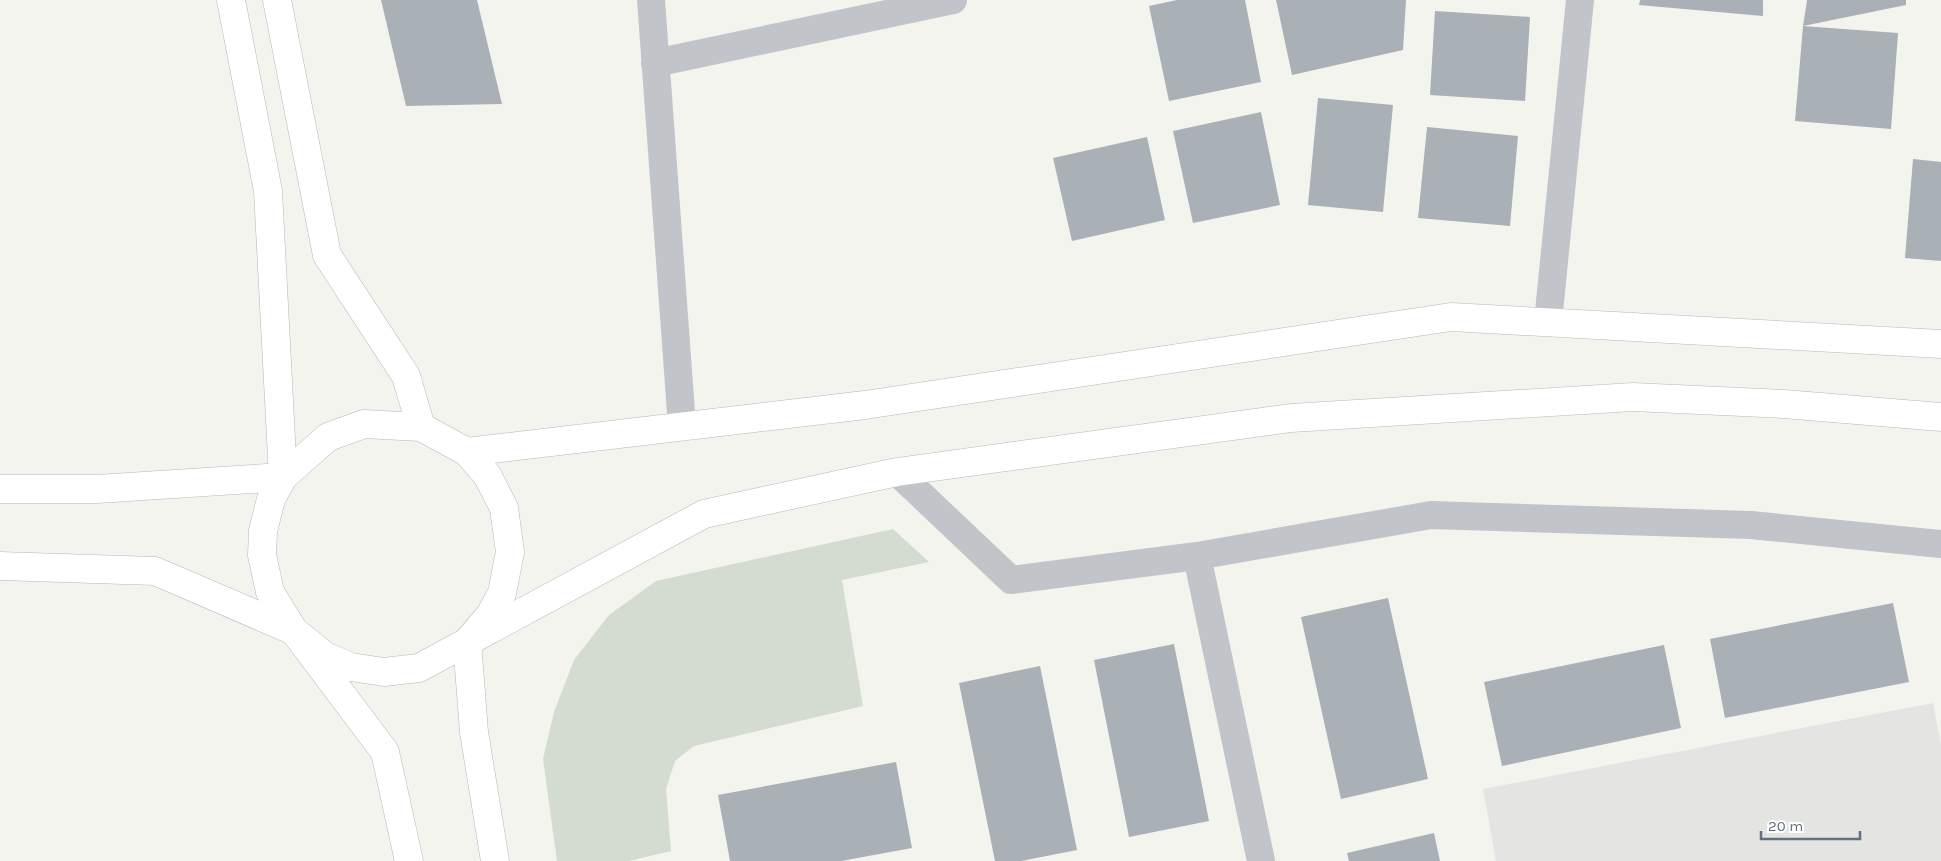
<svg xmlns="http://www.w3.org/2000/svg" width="1941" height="861" viewBox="0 0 1941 861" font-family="Karla,sans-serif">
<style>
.built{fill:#e4e5e3}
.green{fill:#d4dbd1}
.building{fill:#a9b0b6}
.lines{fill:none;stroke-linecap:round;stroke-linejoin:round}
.secondary-casing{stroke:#b3b8bc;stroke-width:29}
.primary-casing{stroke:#b4b8bc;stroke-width:29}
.street{stroke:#c1c4c8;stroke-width:28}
.secondary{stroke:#fff;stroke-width:28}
.primary{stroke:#fff;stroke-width:28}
</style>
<rect width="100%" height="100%" fill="#f4f4ef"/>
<path class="built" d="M 1933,703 L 1941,745 L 1941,861 L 1496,861 L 1483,789 Z"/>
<path class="green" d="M 893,529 L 929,562 L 842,580 L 863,706 L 694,746 L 675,761 L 666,789 L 671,851 L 629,861 L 557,861 L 543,759 L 554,712 L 574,660 L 609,615 L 656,581 Z"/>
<path class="building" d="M 381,0 L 477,0 L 502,104 L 406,106 Z
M 1177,0 L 1245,0 L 1261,82 L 1169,101 L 1149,6 Z
M 1276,0 L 1406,0 L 1403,50 L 1292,75 Z
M 1640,0 L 1763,0 L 1763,16 L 1639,5 Z
M 1807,0 L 1906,0 L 1906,5 L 1803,26 Z
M 1435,11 L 1530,17 L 1525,101 L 1430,95 Z
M 1803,26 L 1898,33 L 1891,129 L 1795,121 Z
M 1318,98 L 1393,105 L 1383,212 L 1308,205 Z
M 1261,112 L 1280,205 L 1193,223 L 1173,131 Z
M 1427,127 L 1518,136 L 1510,226 L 1418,218 Z
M 1147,137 L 1165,220 L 1072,241 L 1053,158 Z
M 1913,159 L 1941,162 L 1941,261 L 1905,258 Z
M 1388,598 L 1428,779 L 1341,799 L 1301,617 Z
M 1893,603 L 1909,682 L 1725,718 L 1710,639 Z
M 1174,644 L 1209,821 L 1129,837 L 1094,660 Z
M 1664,645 L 1681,728 L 1502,766 L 1484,682 Z
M 1040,666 L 1077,850 L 1021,861 L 995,861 L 959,683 Z
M 896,762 L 912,848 L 841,861 L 730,861 L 718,795 Z
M 1434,833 L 1440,861 L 1349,861 L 1347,853 Z"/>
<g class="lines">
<g class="secondary-casing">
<path id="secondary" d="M 231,0 L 268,191 L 283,477
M 277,0 L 327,255 L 406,376 L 421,427"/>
</g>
<g class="primary-casing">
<path id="primary" d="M 467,452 L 487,475 L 504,508 L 510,552 L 502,593 L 490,615 L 467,642 L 419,668 L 384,672 L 351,667 L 325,656 L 294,631 L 270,592 L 262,555 L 263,531 L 271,499 L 283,477 L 328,437 L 364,424 L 421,427 L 467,452 L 865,405 L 1451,317 L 1941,344
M 0,489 L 97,489 L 283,477
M 0,566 L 155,571 L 294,631 L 385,752 L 409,861
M 495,861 L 474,732 L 467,642 L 704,514 L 897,472 L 1291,418 L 1633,397 L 1784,404 L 1941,417"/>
</g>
<path class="street" d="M 651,0 L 682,426
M 655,63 L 953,0
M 1548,322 L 1580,0
M 897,472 L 1011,580 L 1197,556 L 1431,515 L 1751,525 L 1941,544
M 1197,556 L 1261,861"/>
<use href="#secondary" class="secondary"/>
<use href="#primary" class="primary"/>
</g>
<path d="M1761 831v8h99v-8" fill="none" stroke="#627181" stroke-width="2.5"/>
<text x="1768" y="831" font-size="15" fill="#627181" stroke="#ffffff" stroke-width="4" paint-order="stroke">20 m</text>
</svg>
